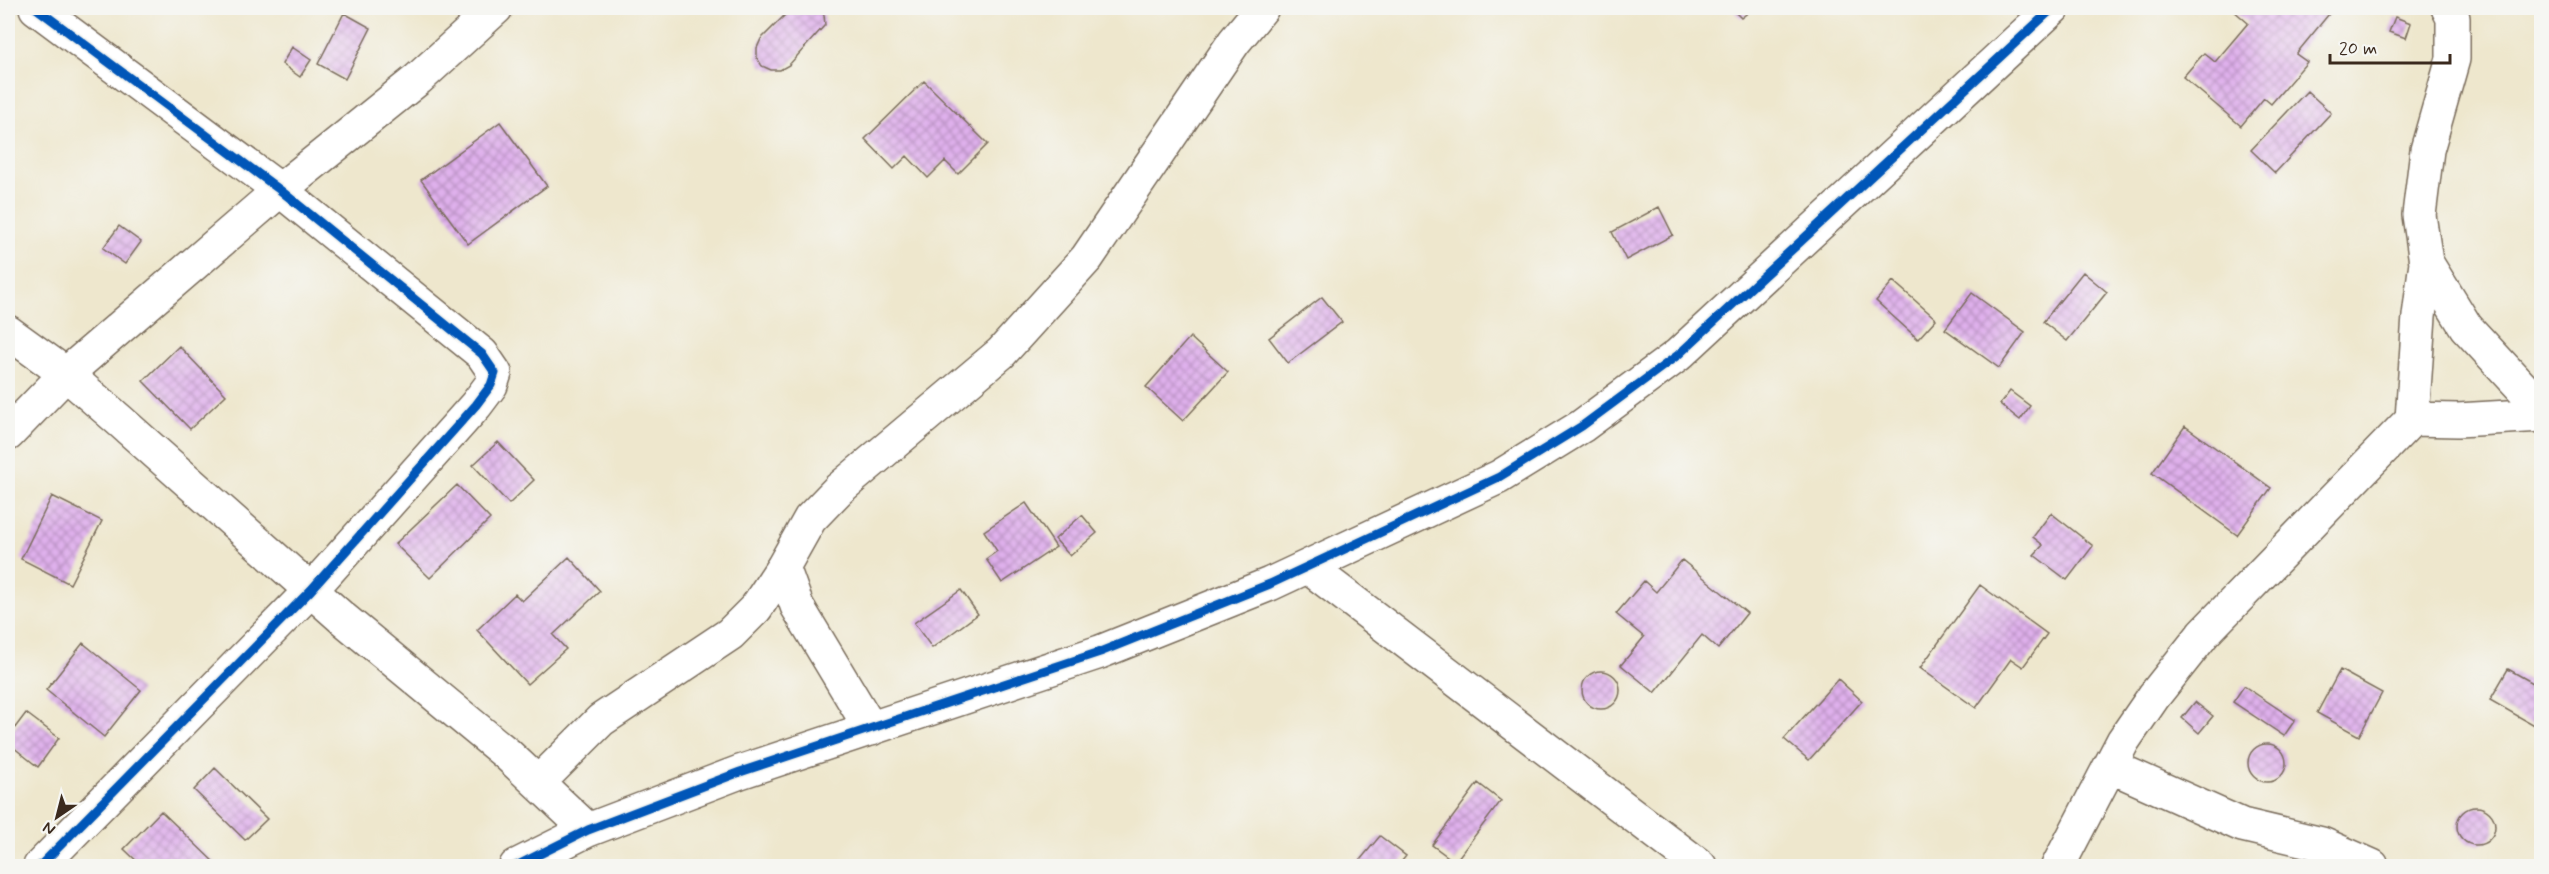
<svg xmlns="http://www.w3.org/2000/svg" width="2549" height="874" viewBox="0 0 2549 874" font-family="Mynerve,sans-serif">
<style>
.building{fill:url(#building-cross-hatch)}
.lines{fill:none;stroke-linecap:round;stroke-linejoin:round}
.street-casing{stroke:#7a6c5b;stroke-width:36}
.street{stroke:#fff;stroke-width:33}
.cycleway-casing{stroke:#f6f6f2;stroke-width:13}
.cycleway{stroke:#0057b8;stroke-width:9}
</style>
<defs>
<pattern id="building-cross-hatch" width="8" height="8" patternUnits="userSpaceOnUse" patternTransform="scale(1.5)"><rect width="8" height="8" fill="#dfb0ec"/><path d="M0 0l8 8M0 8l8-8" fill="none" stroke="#b68fbf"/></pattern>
</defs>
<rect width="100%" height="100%" fill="#f6f6f2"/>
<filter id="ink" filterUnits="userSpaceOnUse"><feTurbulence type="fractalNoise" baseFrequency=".0167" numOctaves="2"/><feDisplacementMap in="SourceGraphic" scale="12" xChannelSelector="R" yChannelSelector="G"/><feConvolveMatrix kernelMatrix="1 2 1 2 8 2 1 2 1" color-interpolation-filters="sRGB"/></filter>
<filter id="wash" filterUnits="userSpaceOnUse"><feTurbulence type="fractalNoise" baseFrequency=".008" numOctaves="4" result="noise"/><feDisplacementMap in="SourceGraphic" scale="24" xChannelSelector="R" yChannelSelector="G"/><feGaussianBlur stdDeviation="1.35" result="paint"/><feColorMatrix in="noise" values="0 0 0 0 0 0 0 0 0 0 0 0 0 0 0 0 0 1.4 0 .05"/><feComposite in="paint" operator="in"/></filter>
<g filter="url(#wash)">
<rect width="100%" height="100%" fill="#eee7cd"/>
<g id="blocks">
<path class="building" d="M 792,8 L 819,8 L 824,15 L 825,25 L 789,65 L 780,70 L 771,70 L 762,66 L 757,58 L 757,48 L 761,39 Z
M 1731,8 L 1754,8 L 1741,18 Z
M 2235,8 L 2284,8 L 2291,14 L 2296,8 L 2320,8 L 2329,14 L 2296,54 L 2307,62 L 2271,104 L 2264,98 L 2241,126 L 2183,77 L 2204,53 L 2215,62 L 2248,23 L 2233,10 Z
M 344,13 L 371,28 L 345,79 L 318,64 Z
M 2395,17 L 2411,23 L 2406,38 L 2389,32 Z
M 292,47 L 311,60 L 300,77 L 282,64 Z
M 924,81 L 988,144 L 958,174 L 945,161 L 928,178 L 907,156 L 894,169 L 865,139 Z
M 2307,91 L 2331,113 L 2275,173 L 2251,150 Z
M 500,122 L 547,186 L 468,244 L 421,180 Z
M 1659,207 L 1673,235 L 1626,260 L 1612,232 Z
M 119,226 L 141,242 L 125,264 L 103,248 Z
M 2083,272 L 2107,292 L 2067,341 L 2043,322 Z
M 1893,281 L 1936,319 L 1918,339 L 1876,301 Z
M 1972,293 L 2025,332 L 1999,368 L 1945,329 Z
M 1322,297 L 1342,322 L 1288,363 L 1269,338 Z
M 1190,337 L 1228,372 L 1183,421 L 1146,387 Z
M 179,346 L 226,395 L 190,429 L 143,381 Z
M 2010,391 L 2030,406 L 2020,420 L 2000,404 Z
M 2185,426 L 2271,488 L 2237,535 L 2152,473 Z
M 498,442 L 534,480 L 509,504 L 473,465 Z
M 457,485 L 490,519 L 430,578 L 395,544 Z
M 52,496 L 102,521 L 70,584 L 21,559 Z
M 1026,503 L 1056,547 L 1002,583 L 986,559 L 997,551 L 984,531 Z
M 2051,513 L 2093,546 L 2067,580 L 2034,555 L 2043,545 L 2033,537 Z
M 1082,515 L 1097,533 L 1070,556 L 1055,539 Z
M 569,557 L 600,591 L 553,635 L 566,649 L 527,684 L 477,630 L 515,594 L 522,601 Z
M 1682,560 L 1747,613 L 1718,649 L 1702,635 L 1655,693 L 1621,665 L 1644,637 L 1616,614 L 1644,581 L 1656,592 Z
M 1980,585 L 2047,634 L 2023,667 L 2011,659 L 1976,708 L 1920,668 Z
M 961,590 L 978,614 L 932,648 L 914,623 Z
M 83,643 L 141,690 L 104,737 L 46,690 Z
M 2508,669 L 2542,688 L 2542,730 L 2490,700 Z
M 2340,670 L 2382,693 L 2359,736 L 2317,713 Z
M1582 690a19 19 0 1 1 38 0a19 19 0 1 1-38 0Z
M 1838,679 L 1862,701 L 1809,760 L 1784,739 Z
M 2244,686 L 2295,720 L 2284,736 L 2233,702 Z
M 2195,702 L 2213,716 L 2199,733 L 2182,718 Z
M 26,713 L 59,738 L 38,767 L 8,743 L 8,737 Z
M2248 763a19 19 0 1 1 38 0a19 19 0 1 1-38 0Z
M 215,768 L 267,819 L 245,840 L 194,790 Z
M 1478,783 L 1501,801 L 1455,862 L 1432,845 Z
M2457 826a19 19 0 1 1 38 0a19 19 0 1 1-38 0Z
M 161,811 L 218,866 L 142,866 L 124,849 Z
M 1380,836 L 1406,856 L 1398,866 L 1355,866 Z"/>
</g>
</g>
<g filter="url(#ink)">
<use href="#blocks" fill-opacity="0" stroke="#7a6c5b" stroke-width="1.5"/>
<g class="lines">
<g class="street-casing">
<path id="street" d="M 36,8 L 280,190 L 482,354 L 495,373 L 491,385 L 476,405 L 311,590 L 40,866
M 2426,262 L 2466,327 L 2542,409
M 8,332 L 66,374 L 119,420 L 341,617 L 507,754 L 588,830
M 2412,419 L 2458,420 L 2542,415
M 8,434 L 66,374 L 280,190 L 418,79 L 496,8
M 783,567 L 797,606 L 871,729
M 1308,567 L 1700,866
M 2110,766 L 2242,825 L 2322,844 L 2372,866
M 538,783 L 601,720 L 730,634 L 756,608 L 783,567 L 810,519 L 839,489 L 1001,353 L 1087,258 L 1234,42 L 1262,8
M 516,866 L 588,830 L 740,772 L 1100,652 L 1270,584 L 1499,477 L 1582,426 L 1678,355 L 2053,8
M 2058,866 L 2123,741 L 2154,696 L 2204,633 L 2412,419 L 2419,316 L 2426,262 L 2419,215 L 2427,150 L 2453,59 L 2453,18 L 2448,8"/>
</g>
<use href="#street" class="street"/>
<g class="cycleway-casing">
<path id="cycleway" d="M 36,8 L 280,190 L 482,354 L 495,373 L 491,385 L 476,405 L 311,590 L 40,866
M 516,866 L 588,830 L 740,772 L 1100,652 L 1270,584 L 1499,477 L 1582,426 L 1678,355 L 2053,8"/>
</g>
<use href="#cycleway" class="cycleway"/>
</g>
</g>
<rect width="2549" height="874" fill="none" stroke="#f6f6f2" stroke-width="30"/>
<g transform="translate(57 817) rotate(215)" stroke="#f6f6f2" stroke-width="4.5" paint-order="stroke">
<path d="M0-4.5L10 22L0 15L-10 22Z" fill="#3b2a1e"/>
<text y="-9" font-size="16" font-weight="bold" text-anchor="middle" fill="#3b2a1e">N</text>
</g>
<path d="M2330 54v9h120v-9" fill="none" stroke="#3b2a1e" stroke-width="3"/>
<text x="2339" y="54" font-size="18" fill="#3b2a1e" stroke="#f6f6f2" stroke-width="4.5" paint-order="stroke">20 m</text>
</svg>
